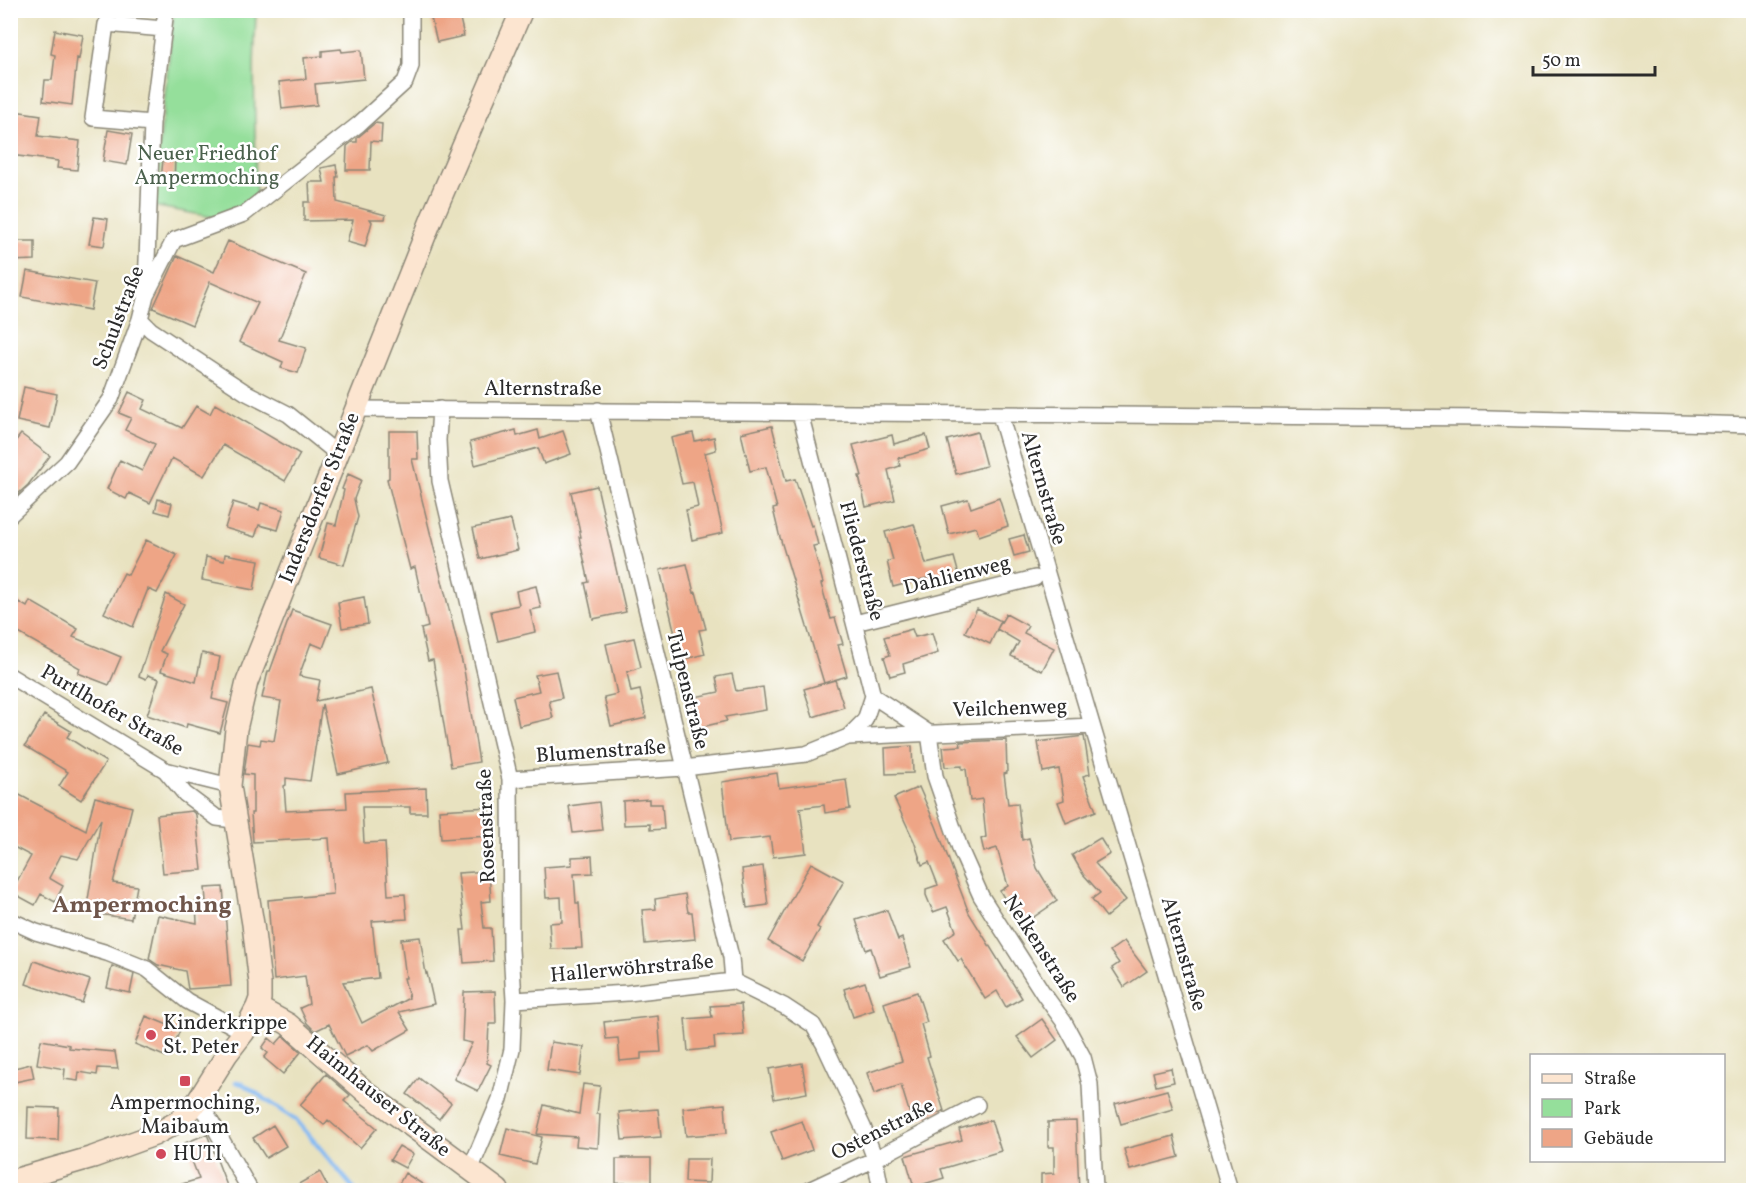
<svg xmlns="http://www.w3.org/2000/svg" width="1764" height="1201" viewBox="0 0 1764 1201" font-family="Vollkorn,serif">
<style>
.green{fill:#95df9b;stroke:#608563;stroke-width:1.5}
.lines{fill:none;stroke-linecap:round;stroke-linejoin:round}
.stream{stroke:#84baf3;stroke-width:4.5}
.building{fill:#eea586}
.street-casing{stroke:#8a8676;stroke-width:18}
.secondary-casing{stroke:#8a8676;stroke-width:24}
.street{stroke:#fff;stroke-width:15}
.secondary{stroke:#fce5d0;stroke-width:21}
.poi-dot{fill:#d1495b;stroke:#fff;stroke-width:2}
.labels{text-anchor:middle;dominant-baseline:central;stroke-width:5;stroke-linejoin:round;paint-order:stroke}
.park-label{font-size:21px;fill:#4b614d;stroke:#fff}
.street-label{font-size:21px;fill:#2b2b2b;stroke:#fff}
.poi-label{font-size:21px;fill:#2b2b2b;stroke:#fff;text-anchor:start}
.quarter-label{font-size:24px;font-weight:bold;fill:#6f564b;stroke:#fff}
</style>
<rect width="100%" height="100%" fill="#fff"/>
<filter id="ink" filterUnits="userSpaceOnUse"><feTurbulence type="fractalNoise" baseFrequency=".0167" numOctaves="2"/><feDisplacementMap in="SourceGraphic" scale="12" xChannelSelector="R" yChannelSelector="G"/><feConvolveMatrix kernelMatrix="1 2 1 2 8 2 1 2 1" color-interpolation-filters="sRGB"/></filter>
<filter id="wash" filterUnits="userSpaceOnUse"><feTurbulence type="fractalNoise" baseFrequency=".008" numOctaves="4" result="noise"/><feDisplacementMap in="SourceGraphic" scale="24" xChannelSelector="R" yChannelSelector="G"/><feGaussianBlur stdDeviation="1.35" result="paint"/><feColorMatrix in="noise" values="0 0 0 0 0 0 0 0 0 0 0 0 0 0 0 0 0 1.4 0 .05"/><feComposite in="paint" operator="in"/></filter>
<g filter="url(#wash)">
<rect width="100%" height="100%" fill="#e8e2c0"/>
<path class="green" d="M 174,11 L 256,11 L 254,66 L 256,198 L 217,218 L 153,206 Z"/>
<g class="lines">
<path class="stream" d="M 236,1082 L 243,1084 L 297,1121 L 355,1190"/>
</g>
<g id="blocks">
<path class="building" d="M 439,10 L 458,10 L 464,36 L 437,42 L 430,14 L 439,12 Z
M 55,30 L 83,35 L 79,59 L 77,58 L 72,105 L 43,101 L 45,80 L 52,80 L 55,55 L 51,54 Z
M 341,49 L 342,52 L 361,50 L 364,79 L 315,84 L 317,105 L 282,109 L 279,82 L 306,79 L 304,58 L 322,56 L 322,51 Z
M 14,111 L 41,115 L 38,136 L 80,141 L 77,170 L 57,168 L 58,161 L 10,155 Z
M 375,123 L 382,124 L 381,142 L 371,141 L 370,170 L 346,170 L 347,146 L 352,142 L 357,142 L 357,138 Z
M 108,130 L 132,134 L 127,165 L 103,161 Z
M 163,159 L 175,160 L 174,182 L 161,181 Z
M 336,165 L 338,177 L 336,177 L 337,202 L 386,215 L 385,219 L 370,219 L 372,222 L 365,247 L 347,242 L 353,220 L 304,221 L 304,202 L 310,202 L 309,182 L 324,182 L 321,168 Z
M 94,217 L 108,219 L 104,246 L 89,244 Z
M 10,241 L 35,241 L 35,260 L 10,261 Z
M 228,241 L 306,274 L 279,340 L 306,348 L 298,373 L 281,368 L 283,362 L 239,342 L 258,303 L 210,282 L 192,325 L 153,308 L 177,256 L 214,272 Z
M 27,271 L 95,283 L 90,310 L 22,297 Z
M 24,387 L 57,394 L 50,428 L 17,421 Z
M 129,392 L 146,400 L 142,409 L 182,428 L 196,406 L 210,414 L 215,404 L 300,454 L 285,481 L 223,445 L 204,476 L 172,458 L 150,503 L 129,493 L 126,499 L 107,489 L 120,460 L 142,471 L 155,444 L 125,430 L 131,418 L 119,413 Z
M 772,426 L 786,481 L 795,479 L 811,526 L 813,525 L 818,545 L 813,546 L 823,583 L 821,584 L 831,619 L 835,618 L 843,644 L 838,645 L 847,676 L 824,683 L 779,534 L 773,509 L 777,508 L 766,467 L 750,471 L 741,433 Z
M 516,430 L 517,436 L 538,430 L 540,439 L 563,431 L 571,454 L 544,464 L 538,448 L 475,465 L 470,442 Z
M 389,431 L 417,431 L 418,459 L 412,459 L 464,670 L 479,762 L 451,767 L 433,660 L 428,661 L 421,629 L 428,627 L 415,567 L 410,569 L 387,479 L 389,478 Z
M 977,432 L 986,466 L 956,474 L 947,440 Z
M 693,433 L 695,441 L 714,437 L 716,450 L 705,453 L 723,533 L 692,540 L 686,510 L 698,507 L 693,482 L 682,484 L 671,438 Z
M 21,434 L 50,456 L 28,485 L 10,501 L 10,448 Z
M 892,435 L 894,444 L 926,435 L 930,449 L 898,458 L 900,466 L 888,470 L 895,500 L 866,507 L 859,476 L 862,476 L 853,445 Z
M 348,474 L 361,480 L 354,499 L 358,517 L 344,565 L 319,558 L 328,523 L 336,525 L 344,490 L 342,489 Z
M 597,486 L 626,612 L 593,619 L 585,583 L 589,582 L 579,537 L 581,537 L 571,492 Z
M 999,498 L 1008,526 L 979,536 L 976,527 L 949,534 L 942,506 L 968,499 L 971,508 Z
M 158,499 L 172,503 L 169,515 L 155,511 Z
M 233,502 L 259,510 L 261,503 L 284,510 L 278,530 L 259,525 L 255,537 L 225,528 Z
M 511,520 L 518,550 L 480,559 L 473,528 Z
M 914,524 L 926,564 L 954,557 L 959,575 L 932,582 L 931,577 L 893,587 L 887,561 L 893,560 L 885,532 Z
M 1024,535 L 1029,552 L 1014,556 L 1009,539 Z
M 146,540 L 177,555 L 157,593 L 148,589 L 133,627 L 104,613 L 124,573 L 128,575 Z
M 225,554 L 259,560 L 254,590 L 202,580 L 206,557 L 224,561 Z
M 687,564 L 694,593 L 696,592 L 706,629 L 699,630 L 705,654 L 681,660 L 660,570 Z
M 536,586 L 541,608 L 530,610 L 535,632 L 498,641 L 491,611 L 519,605 L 516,591 Z
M 166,594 L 184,604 L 160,651 L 167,654 L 161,671 L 196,682 L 202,653 L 220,657 L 212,699 L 228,703 L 220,733 L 187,724 L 186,728 L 147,715 L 159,679 L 148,675 L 146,679 L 139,676 Z
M 10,597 L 27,607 L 30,601 L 78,629 L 73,637 L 121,657 L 109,685 L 78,673 L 80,668 L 10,628 Z
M 364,597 L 368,624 L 342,628 L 338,602 Z
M 977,609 L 1001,621 L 997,629 L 1006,614 L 1028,626 L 1024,633 L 1054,648 L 1042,671 L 1011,656 L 1019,642 L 997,629 L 990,644 L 965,632 Z
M 292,610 L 332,624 L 323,648 L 311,643 L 299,676 L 320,680 L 316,701 L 371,689 L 388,763 L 338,774 L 322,704 L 310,781 L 286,778 L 286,785 L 284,786 L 286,811 L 347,808 L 346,792 L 426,788 L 427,813 L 410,813 L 410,807 L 362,807 L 364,843 L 385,842 L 388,895 L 405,894 L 407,919 L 372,921 L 378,978 L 343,982 L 362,1023 L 409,998 L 404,978 L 406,978 L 401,939 L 420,937 L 426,974 L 427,973 L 434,1004 L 399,1012 L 410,1030 L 373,1051 L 368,1045 L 345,1056 L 329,1024 L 315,1031 L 307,1023 L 300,1008 L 309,1004 L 305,976 L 274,980 L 268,900 L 333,894 L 329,838 L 253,842 L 251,813 L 253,813 L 253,775 L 244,774 L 248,743 L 260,745 L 261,739 L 274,741 L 281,701 L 262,698 L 268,671 L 270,671 Z
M 912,629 L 915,637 L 932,633 L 938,653 L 903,664 L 905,672 L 890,676 L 884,657 L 890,655 L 884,637 Z
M 634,638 L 641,667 L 627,672 L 631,692 L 640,690 L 646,718 L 611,726 L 604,697 L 617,694 L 606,644 Z
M 556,671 L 562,698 L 549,701 L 553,718 L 519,726 L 513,697 L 539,691 L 535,675 Z
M 732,674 L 736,691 L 763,687 L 766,710 L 725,717 L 727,721 L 697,728 L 690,698 L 719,692 L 716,677 Z
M 835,680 L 844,707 L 813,717 L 804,689 Z
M 44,715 L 71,731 L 67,737 L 106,762 L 81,800 L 59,786 L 68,772 L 25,746 Z
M 1084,736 L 1090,774 L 1083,776 L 1096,811 L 1066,823 L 1058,802 L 1064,800 L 1059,769 L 1043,772 L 1038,742 Z
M 1006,740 L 1007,773 L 1004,774 L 1008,804 L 1018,803 L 1022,840 L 1029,838 L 1037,868 L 1057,901 L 1025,923 L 1012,900 L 1007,903 L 1000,891 L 1008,886 L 997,848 L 984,852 L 981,839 L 986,837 L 982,799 L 970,801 L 966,769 L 962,769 L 962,766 L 945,767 L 943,747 L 961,746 L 960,742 Z
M 912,746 L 913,773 L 886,774 L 885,748 Z
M 777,773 L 779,788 L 846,779 L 850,809 L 825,813 L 824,805 L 800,808 L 806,853 L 773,857 L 770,837 L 729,842 L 722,782 Z
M 919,787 L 936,826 L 969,913 L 1022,998 L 1006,1007 L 997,991 L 985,999 L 961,959 L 958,961 L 944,939 L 956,931 L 947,907 L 933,912 L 926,895 L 926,889 L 938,885 L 929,862 L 922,865 L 914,841 L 894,798 Z
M 10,790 L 86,830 L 95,797 L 132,807 L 113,883 L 137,886 L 131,919 L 86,912 L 101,819 L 78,859 L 61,855 L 49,878 L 63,886 L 55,902 L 41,894 L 35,905 L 11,892 L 31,856 L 10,845 Z
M 649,799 L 649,804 L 662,804 L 664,829 L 650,830 L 650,824 L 624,825 L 623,801 Z
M 599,802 L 602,830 L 573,833 L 569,806 Z
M 489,807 L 490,836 L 441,839 L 439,810 Z
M 192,811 L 196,815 L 202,870 L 163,873 L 157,815 Z
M 1100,838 L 1110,854 L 1095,863 L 1126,900 L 1106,917 L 1092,899 L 1100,893 L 1083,874 L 1072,855 Z
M 592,856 L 593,873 L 574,874 L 576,903 L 579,903 L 582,948 L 551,949 L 549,923 L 562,922 L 561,897 L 546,898 L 544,867 L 572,865 L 572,857 Z
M 811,863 L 844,881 L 817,927 L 820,929 L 802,961 L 768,941 Z
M 763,866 L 768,905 L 747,908 L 742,869 Z
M 489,871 L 491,901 L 481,902 L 484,928 L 491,928 L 493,961 L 464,963 L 461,930 L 465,930 L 458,873 Z
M 223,887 L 231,986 L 188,989 L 185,971 L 158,965 L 149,959 L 158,915 L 197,923 L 196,902 L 206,901 L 205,888 Z
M 685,894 L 688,912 L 692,912 L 695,939 L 645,944 L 642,910 L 656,909 L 655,899 Z
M 887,910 L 898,940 L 902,938 L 911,967 L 880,976 L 871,948 L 866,950 L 856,920 Z
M 1124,941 L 1147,971 L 1124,987 L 1112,968 L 1119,963 L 1110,951 Z
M 34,961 L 90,980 L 82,1003 L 26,984 Z
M 112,966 L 134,974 L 130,993 L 107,988 Z
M 865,982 L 874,1010 L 853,1017 L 844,989 Z
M 495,991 L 496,1024 L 489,1024 L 487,1063 L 491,1065 L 478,1091 L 454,1079 L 472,1043 L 462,1041 L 464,992 Z
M 917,992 L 927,1022 L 921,1024 L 930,1056 L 927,1057 L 944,1111 L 912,1121 L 901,1085 L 874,1094 L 867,1073 L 902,1061 L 884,1003 Z
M 741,1004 L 744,1035 L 714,1037 L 715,1048 L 688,1051 L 685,1019 L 712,1017 L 710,1006 Z
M 146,1016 L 180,1030 L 169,1058 L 135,1044 Z
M 658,1016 L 661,1052 L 641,1053 L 641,1059 L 620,1061 L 618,1038 L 606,1039 L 604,1022 Z
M 1042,1019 L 1057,1040 L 1033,1058 L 1017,1037 Z
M 283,1036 L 301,1052 L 283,1074 L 264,1058 L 268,1053 L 262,1048 L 269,1038 L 276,1044 Z
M 41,1040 L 69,1045 L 69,1048 L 115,1052 L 118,1069 L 98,1068 L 97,1075 L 79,1072 L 78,1081 L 64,1079 L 65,1069 L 37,1064 Z
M 551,1042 L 584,1047 L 580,1075 L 547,1070 Z
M 802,1063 L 807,1093 L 774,1099 L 769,1069 Z
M 31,1064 L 34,1078 L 10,1083 L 10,1069 Z
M 1171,1068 L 1174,1082 L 1156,1086 L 1153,1072 Z
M 326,1074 L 350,1095 L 344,1101 L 377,1128 L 360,1148 L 328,1120 L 324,1125 L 300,1105 Z
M 419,1078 L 451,1103 L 439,1119 L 407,1094 Z
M 583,1084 L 600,1086 L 597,1114 L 600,1114 L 598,1148 L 576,1146 L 577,1137 L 537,1134 L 544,1105 L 579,1114 Z
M 1167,1090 L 1173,1109 L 1121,1124 L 1115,1104 Z
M 725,1104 L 727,1133 L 686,1136 L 683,1108 Z
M 28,1107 L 59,1108 L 58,1140 L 27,1139 Z
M 658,1109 L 661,1137 L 622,1140 L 619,1112 Z
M 991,1120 L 1001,1151 L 941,1169 L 944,1178 L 914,1187 L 905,1156 L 962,1140 L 959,1129 Z
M 802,1121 L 812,1150 L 782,1161 L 771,1132 Z
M 1076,1121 L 1079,1191 L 1041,1191 L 1041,1174 L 1054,1173 L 1054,1147 L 1048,1147 L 1048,1122 Z
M 273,1125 L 286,1146 L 266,1158 L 253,1138 Z
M 507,1128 L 542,1137 L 535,1164 L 500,1156 Z
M 207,1134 L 229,1191 L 173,1191 L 172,1187 L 199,1179 L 185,1143 Z
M 1174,1136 L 1179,1157 L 1130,1170 L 1124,1149 Z
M 399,1146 L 413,1154 L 405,1168 L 390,1160 Z
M 623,1158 L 651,1158 L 651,1184 L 616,1183 L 616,1159 L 624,1159 Z
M 686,1159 L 710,1159 L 709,1183 L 685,1182 Z
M 320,1172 L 330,1191 L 286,1191 Z
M 405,1173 L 433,1191 L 395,1191 Z"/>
</g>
</g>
<g filter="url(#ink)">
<use href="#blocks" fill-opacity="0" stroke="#8a8676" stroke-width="1.5"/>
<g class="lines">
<g class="street-casing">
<path id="street" d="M 152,123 L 93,118 L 106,24 L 164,29
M 146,288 L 152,123 L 166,10
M 140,319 L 151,330 L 245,392 L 288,414 L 329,447 L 338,453
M 356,409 L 1489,418 L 1754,425
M 440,409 L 438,440 L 440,481 L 510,779 L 511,949 L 514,1000 L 512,1049 L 500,1099 L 470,1170
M 598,410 L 731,957 L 733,981
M 1000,415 L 1230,1190
M 10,515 L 67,462 L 111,399 L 140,319 L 146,295 L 174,240 L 244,214 L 359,124 L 405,82 L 411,66 L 411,10
M 855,623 L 1035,578
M 10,676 L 165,770 L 230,786
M 873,696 L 929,733 L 935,776 L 961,851 L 981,896 L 1043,993 L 1064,1022 L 1083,1057 L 1090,1084 L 1095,1190
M 848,737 L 1092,726
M 165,770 L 185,794 L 217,818 L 234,820
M 510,779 L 684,768 L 806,754 L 848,737 L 865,720 L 873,696 L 800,413
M 10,920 L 36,932 L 107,953 L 147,969 L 187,1001 L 244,1032
M 514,1000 L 628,993 L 733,981 L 784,1006 L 813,1025 L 824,1044 L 863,1127 L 875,1159 L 881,1190
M 197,1102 L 207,1114 L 250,1190
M 809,1190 L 875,1159 L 977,1105"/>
</g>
<g class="secondary-casing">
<path id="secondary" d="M 257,1007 L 288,1024 L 367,1093 L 498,1190
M 10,1181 L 93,1157 L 154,1135 L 179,1121 L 197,1102 L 227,1054 L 244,1032 L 257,1007 L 260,999 L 260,983 L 253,924 L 230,786 L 236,729 L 247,682 L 432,218 L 522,10"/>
</g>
<use href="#street" class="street"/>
<use href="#secondary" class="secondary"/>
</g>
</g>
<g class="poi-dot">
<circle cx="151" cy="1035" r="6"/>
<rect x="179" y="1075" width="12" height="12" rx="3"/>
<circle cx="161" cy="1154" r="6"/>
</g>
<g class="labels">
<g class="park-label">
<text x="207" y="154">Neuer Friedhof<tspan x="207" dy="24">Ampermoching</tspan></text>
</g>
<g class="street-label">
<text transform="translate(119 318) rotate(-69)">Schulstraße</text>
<text x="543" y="389">Alternstraße</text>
<text transform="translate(1043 488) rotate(74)">Alternstraße</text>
<text transform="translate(320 498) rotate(-68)">Indersdorfer Straße</text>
<text transform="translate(861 561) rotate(75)">Fliederstraße</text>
<text transform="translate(957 576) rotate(-14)">Dahlienweg</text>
<text transform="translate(687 690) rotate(76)">Tulpenstraße</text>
<text transform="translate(1010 709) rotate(-2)">Veilchenweg</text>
<text transform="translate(112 711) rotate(30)">Purtlhofer Straße</text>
<text transform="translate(601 752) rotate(-4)">Blumenstraße</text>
<text transform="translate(487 826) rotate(-92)">Rosenstraße</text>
<text transform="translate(1041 949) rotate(57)">Nelkenstraße</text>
<text transform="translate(1183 954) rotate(74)">Alternstraße</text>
<text transform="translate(632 969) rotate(-5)">Hallerwöhrstraße</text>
<text transform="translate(378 1097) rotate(39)">Haimhauser Straße</text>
<text transform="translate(883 1130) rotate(-27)">Ostenstraße</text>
</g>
<g class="poi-label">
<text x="163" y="1023">Kinderkrippe<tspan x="163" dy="24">St. Peter</tspan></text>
<text x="185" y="1103" text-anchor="middle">Ampermoching,<tspan x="185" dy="24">Maibaum</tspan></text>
<text x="173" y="1154">HUTI</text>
</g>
<g class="quarter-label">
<text x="142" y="906">Ampermoching</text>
</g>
</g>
<rect width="1764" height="1201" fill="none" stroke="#fff" stroke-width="36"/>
<rect x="1530" y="1054" width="195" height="108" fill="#ffffff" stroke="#aaaaaa" stroke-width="1.5"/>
<rect x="1542" y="1074" width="30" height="9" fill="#fce5d0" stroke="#aaaaaa" stroke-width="1.5"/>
<text x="1584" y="1084" font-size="18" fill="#2b2b2b">Straße</text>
<rect x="1542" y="1099" width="30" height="18" fill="#95df9b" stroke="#aaaaaa" stroke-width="1.5"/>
<text x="1584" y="1114" font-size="18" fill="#2b2b2b">Park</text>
<rect x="1542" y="1129" width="30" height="18" fill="#eea586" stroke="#aaaaaa" stroke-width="1.5"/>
<text x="1584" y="1144" font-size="18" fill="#2b2b2b">Gebäude</text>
<path d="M1533 66v9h122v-9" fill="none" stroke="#2b2b2b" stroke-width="3"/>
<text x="1542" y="66" font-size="18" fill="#2b2b2b" stroke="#ffffff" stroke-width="4.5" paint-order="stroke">50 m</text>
</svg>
